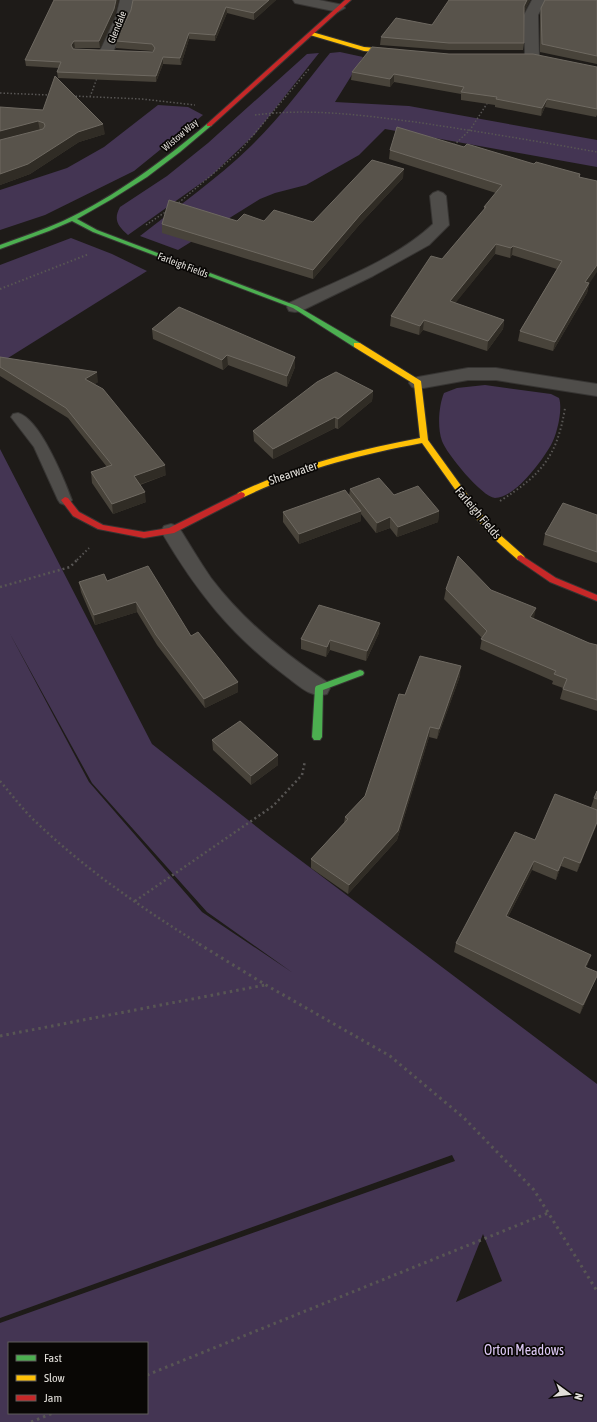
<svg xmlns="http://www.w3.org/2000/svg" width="597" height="1422" viewBox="0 0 597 1422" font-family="'Asap Condensed',sans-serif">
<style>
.green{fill:#443553;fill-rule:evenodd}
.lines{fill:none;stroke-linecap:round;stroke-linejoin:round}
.lane-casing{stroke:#373533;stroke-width:2}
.street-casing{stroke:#373533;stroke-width:2}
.fast-casing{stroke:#373533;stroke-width:2}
.slow-casing{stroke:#373533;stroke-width:2}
.jam-casing{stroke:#373533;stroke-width:2}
.path-far3{stroke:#585654;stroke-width:1.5;stroke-dasharray:1.5 2;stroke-linecap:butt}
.path-far2{stroke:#585654;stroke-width:2;stroke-dasharray:1.5 2.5;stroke-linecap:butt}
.path-far1{stroke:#585654;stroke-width:2.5;stroke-dasharray:2 3;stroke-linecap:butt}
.path{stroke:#585654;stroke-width:3;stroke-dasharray:2.5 4;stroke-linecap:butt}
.lane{fill:#4f4d4a;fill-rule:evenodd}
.street{fill:#4f4d4a;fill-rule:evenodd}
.fast{fill:#4caf50;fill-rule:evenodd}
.slow{fill:#ffc107;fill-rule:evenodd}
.jam{fill:#c62828;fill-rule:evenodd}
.wall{fill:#48433a}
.shaded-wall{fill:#302c25}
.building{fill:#58534b;stroke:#6e6961}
.labels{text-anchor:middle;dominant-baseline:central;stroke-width:3.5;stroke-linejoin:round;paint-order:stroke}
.far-street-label{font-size:10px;fill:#e1ded9;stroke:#090705}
.street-label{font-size:12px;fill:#e1ded9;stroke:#090705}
.near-park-label{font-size:14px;fill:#dec9f6;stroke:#090705}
</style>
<rect width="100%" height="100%" fill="#1e1b18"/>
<path class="green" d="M 340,52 L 363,57 L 335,102 L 409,106 L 597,140 L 597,167 L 385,129 L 359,155 L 306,185 L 275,193 L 260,199 L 178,250 L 140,236 C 177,207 217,179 251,146 C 280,118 304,85 330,53 Z
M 319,53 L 255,134 L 211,176 L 128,235 C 118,226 113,220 120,207 L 167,176 L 208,143 L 307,54 Z
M 158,105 L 188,107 L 203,115 L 134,171 L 45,215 L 0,230 L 0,190 L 67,168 L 104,147 Z
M 71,238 L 112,254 L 147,271 L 0,363 L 0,265 Z
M 485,385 L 551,394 L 559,398 C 563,409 557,435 551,445 C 542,461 515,498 495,498 C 482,497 446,453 442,441 C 437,427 439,405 444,393 L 457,388 Z
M 0,449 L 152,744 L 267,835 L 597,1084 L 597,1422 L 0,1422 L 0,1323 L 455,1161 L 452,1155 L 0,1318 ZM 1,628 L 9,632 L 92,783 L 207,912 L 293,973 L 202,912 L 89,782 L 9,632 ZM 483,1234 L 502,1281 L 456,1302 ZM 9,1343 L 147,1343 L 147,1413 L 9,1413 Z"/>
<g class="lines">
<g class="lane-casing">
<path id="lane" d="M 18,413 C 40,419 64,479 72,500 L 70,503 L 65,505 L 60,503 L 58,500 L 34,447 L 11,417 L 13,414 Z"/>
</g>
<g class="street-casing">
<path id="street" d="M 120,0 L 134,0 L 130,16 L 111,56 L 101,56 L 99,53 L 116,16 Z
M 293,0 L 319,0 L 343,5 L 345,8 L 338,12 L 295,3 Z
M 532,0 L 546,0 L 538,15 L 539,56 L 537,59 L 527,59 L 525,56 L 524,15 Z
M 438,191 L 443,193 L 446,196 L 449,225 L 429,245 L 373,276 L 301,311 L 295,312 L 289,311 L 287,307 L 289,303 C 336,281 395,260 433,224 L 430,196 L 433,193 Z
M 468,368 L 496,368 L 597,384 L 597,396 L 496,380 L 468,380 L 418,389 L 412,387 L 409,383 L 412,379 L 418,377 Z
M 171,524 L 178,526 C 189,543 199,561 211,578 C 243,620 283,653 327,682 L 330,688 L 327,694 C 312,699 299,686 287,677 C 231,635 196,591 161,531 L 164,526 Z"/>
</g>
<g class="fast-casing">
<path id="fast" d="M 207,124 L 212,125 L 180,152 L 147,177 L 112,199 L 77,219 L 97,230 L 297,306 L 360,343 L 360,347 L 354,347 L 293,308 L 93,232 L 72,221 L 49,231 L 0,249 L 0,245 C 21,237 43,230 63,221 C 116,196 163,161 207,124 Z
M 360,670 L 363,671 L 364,673 L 363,675 L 323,690 L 322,737 L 320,740 L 314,740 L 312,737 L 315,688 L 316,686 Z"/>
</g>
<g class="slow-casing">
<path id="slow" d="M 312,32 L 364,47 L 400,50 L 403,52 L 400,54 L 364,51 L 310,35 L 309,34 Z
M 354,343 L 360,343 L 421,381 L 428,440 L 480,512 L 498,533 L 524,556 L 525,558 L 524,560 L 518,560 L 492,537 L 474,516 L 422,443 C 359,455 302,469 244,497 L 238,497 L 237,495 L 238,493 C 296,465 357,450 420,438 L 414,384 L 354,347 Z"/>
</g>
<g class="jam-casing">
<path id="jam" d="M 345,0 L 351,0 L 211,126 L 207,126 L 207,124 Z
M 241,492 L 244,493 L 245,495 L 244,497 L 174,533 L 144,538 L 98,529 L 73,516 L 61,500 L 65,497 L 68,498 L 79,512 L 103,525 L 144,532 L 169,528 Z
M 521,555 L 556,578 L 597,595 L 597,601 L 550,582 L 518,560 L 517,558 L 518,556 Z"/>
</g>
<path class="path-far3" d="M 0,93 L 49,95
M 72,96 L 142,99 L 195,105
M 90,97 L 97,78
M 255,115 C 309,108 361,115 415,122 C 476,131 536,141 597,152
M 454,145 L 470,130 L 488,102
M 176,205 L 239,152 L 309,69
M 146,225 L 167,211"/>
<path class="path-far2" d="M 0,289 L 89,254
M 500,501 C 541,475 557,457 565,408
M 77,560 L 89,548"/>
<path class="path-far1" d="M 0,587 L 70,567 L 78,559
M 0,781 C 12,795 23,810 36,822 C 85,869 143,909 201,945
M 135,901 L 273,806 L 302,775 L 305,761"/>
<path class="path" d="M 199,944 L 266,985 L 390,1056 L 464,1118 L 534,1190 L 597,1291
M 0,1036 L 265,985
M 147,1375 L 548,1213
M 31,1422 L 53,1413"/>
<use href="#lane" class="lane"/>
<use href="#street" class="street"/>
<use href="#fast" class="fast"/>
<use href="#slow" class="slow"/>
<use href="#jam" class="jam"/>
</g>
<path class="wall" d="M 133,0 L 276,0 L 254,20 L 227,13 L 215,41 L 189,39 L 181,65 L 163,64 L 156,82 L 58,78 L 57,72 L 59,68 L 26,66 L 25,60 L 115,16 L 100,48 L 75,48 L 73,49 L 153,52 L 153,51 L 152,51 L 116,48 L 116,41 L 131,10 Z
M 530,0 L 524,12 L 524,43 L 523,50 L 448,50 L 380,45 L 381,37 Z
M 597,0 L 597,64 L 540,52 L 540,15 L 541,8 Z
M 597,67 L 597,115 L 596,117 L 545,107 L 541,116 L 495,107 L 495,105 L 461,100 L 461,94 L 394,82 L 390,87 L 351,80 L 352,72 Z
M 0,107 L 105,134 L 79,142 L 30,174 L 0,185 Z
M 464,147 L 534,164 L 580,174 L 580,177 L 589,284 L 587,293 L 553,351 L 518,341 L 520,331 L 557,269 L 512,255 L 510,258 L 495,254 L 455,303 L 504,320 L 503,329 L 487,351 L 423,330 L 419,335 L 390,326 L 391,316 L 442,259 L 484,210 L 484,207 L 496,193 L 389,159 L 390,150 Z
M 403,178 L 360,224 L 313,279 L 162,233 L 162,224 L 264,221 L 313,222 Z
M 152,329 L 295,367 L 287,387 L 228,365 L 223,370 L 153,339 Z
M 0,357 L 98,382 L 94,384 L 166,475 L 140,485 L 146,502 L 113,514 L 92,483 L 91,472 L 107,467 L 68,418 L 0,376 Z
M 373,391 L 372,401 L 338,429 L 335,428 L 273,459 L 254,441 L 253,431 Z
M 350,489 L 394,495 L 439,511 L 438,522 L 397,537 L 390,528 L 376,533 L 361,514 L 361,521 L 299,544 L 283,522 L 283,512 L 349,496 Z
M 597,515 L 597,563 L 543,545 L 545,534 Z
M 107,581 L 191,636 L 238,692 L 205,708 L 157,645 L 137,612 L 95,625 L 81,592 L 79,582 Z
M 446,589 L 491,590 L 534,619 L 589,643 L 597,645 L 597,711 L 560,699 L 563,688 L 552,684 L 553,681 L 480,649 L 482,638 L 444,599 Z
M 379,633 L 366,661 L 330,650 L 326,657 L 301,649 L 301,639 Z
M 460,676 L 437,739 L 429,737 L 397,840 L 348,894 L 311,868 L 311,859 L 344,823 L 345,817 L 365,796 L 405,695 Z
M 212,740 L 278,755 L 278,765 L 251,785 L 213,750 Z
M 597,791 L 597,824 L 577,872 L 561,866 L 556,880 L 532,870 L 508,917 L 588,964 L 586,967 L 597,976 L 580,1014 L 454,952 L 456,943 L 535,840 L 591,807 L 594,798 Z"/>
<path class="shaded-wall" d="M 116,0 L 119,0 L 115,16 L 100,48 L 99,41 Z
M 269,0 L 276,0 L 254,20 L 254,13 Z
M 527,0 L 530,0 L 523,14 L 524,6 Z
M 226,7 L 227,13 L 215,41 L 215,35 Z
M 189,33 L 189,39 L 181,65 L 180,58 Z
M 74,41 L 75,48 L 72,51 L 71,45 Z
M 163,57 L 163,64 L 156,82 L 156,76 Z
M 394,74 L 394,82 L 390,87 L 390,79 Z
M 547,99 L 545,107 L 541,116 L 542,108 Z
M 38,121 L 40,131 L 0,141 L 0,131 Z
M 103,124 L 105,134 L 79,142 L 30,174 L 0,185 L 0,174 L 78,132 Z
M 404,169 L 403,178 L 360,224 L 313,279 L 313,270 L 360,215 Z
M 496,244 L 495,254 L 449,311 L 450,301 Z
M 513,246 L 512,255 L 510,258 L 511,248 Z
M 597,265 L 597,272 L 589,284 L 587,293 L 553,351 L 555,342 L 585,282 Z
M 424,320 L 423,330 L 419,335 L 420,326 Z
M 504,320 L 503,329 L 487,351 L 488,341 Z
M 227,355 L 228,365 L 223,370 L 222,360 Z
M 295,357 L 295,367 L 287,387 L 287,376 Z
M 97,372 L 98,382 L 87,390 L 85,379 Z
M 373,391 L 372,401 L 338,429 L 338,419 Z
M 335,417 L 335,428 L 273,459 L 273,449 Z
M 165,465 L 166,475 L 135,486 L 134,476 Z
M 145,492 L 146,502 L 113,514 L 112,504 Z
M 361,511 L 361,521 L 299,544 L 299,534 Z
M 439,511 L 438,522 L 397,537 L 398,527 Z
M 390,517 L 390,528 L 376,533 L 377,523 Z
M 136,602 L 137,612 L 95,625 L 94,615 Z
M 536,608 L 534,618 L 528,627 L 530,617 Z
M 380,623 L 379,633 L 366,661 L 367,651 Z
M 330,640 L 330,650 L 326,657 L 327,647 Z
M 461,666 L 460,676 L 437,739 L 439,729 Z
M 238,682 L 238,692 L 205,708 L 204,699 Z
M 430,727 L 429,737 L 397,840 L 348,894 L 349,885 Z
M 278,755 L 278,765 L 251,785 L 251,776 Z
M 597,822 L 597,824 L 577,872 L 580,863 Z
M 564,857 L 561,866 L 556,880 L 558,871 Z
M 534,861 L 532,870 L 504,925 L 506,916 Z
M 591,955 L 588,964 L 582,975 L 585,967 Z
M 597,976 L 595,981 L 580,1014 L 583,1005 Z"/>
<path class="building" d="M 54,0 L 116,0 L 114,9 L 99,41 L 74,41 L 71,45 L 73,49 L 153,52 L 155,48 L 152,44 L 116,41 L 131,10 L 133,0 L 269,0 L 254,13 L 226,7 L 215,35 L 189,33 L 180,58 L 163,57 L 156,76 L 57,72 L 61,62 L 25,60 Z
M 449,0 L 527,0 L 524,6 L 524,43 L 449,43 L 381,37 L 396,18 L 432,25 Z
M 545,0 L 597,0 L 597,56 L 542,44 L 541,8 Z
M 372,47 L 449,54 L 533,54 L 597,67 L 597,109 L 547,99 L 542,108 L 496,99 L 497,97 L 461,92 L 464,87 L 394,74 L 390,79 L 352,72 Z
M 55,76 L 103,124 L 78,132 L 28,164 L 0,174 L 0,140 L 43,129 L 45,126 L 44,123 L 38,121 L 0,131 L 0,107 L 43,110 Z
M 397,127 L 464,147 L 467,144 L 534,164 L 536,162 L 580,174 L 579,177 L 597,181 L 597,265 L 585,282 L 589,283 L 555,342 L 520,331 L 562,261 L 513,246 L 511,248 L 496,244 L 450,301 L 504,320 L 488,341 L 424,320 L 420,326 L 391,316 L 431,256 L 442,259 L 486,207 L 484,207 L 502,185 L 390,150 Z
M 372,160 L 404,169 L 360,215 L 313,270 L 162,224 L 169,200 L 237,221 L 244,214 L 264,221 L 274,210 L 313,222 Z
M 179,307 L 295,357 L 287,376 L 227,355 L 222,360 L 152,329 Z
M 0,357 L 97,372 L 85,379 L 103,389 L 165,465 L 134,476 L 145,492 L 112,504 L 91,472 L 112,465 L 66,408 L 0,367 Z
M 336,372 L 373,391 L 338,419 L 335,417 L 273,449 L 253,431 L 317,382 Z
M 379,478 L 394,495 L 418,486 L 439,511 L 398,527 L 390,517 L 377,523 L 350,489 Z
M 345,490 L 361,511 L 299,534 L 283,512 Z
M 563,503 L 597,515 L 597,552 L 545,534 Z
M 458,556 L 491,590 L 536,608 L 530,617 L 589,643 L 597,645 L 597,700 L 563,689 L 567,679 L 554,674 L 556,671 L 481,639 L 487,631 L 446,589 Z
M 148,566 L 191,636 L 198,632 L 238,682 L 204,699 L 156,635 L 136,602 L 94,615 L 79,582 L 104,574 L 107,581 Z
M 319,605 L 380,623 L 367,651 L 330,640 L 327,647 L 301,639 Z
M 420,656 L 461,666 L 439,729 L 430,727 L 398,831 L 349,885 L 311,859 L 348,819 L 345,817 L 365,796 L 399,694 L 405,695 Z
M 240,721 L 278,755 L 251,776 L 212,740 Z
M 597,791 L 597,799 L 594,798 Z
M 555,794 L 597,810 L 597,822 L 580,863 L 564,857 L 558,871 L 534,861 L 506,916 L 591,955 L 585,967 L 597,972 L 597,976 L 583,1005 L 456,943 L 515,832 L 535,840 Z"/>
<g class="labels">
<g class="far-street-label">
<text transform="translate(117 27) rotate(-68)">Glendale</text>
<text transform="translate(180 135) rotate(-40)">Wistow Way</text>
<text transform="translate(183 265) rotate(21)">Farleigh Fields</text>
</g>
<g class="street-label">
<text transform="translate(293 473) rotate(-19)">Shearwater</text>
<text transform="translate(478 513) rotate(50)">Farleigh Fields</text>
</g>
<g class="near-park-label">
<text x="524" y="1350">Orton Meadows</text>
</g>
</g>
<rect x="8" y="1342" width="140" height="72" fill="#090705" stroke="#5f5d5a"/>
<rect x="16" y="1355" width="20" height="6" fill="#4caf50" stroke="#5f5d5a"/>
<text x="44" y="1362" font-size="12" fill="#e1ded9">Fast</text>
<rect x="16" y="1375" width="20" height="6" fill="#ffc107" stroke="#5f5d5a"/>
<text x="44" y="1382" font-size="12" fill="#e1ded9">Slow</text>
<rect x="16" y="1395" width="20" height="6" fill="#c62828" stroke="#5f5d5a"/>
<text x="44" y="1402" font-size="12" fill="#e1ded9">Jam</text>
<g transform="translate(569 1394) rotate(105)" stroke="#090705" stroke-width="3" paint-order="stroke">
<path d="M0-3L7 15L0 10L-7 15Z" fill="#e1ded9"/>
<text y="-6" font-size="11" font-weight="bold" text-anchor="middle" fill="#e1ded9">N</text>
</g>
</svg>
